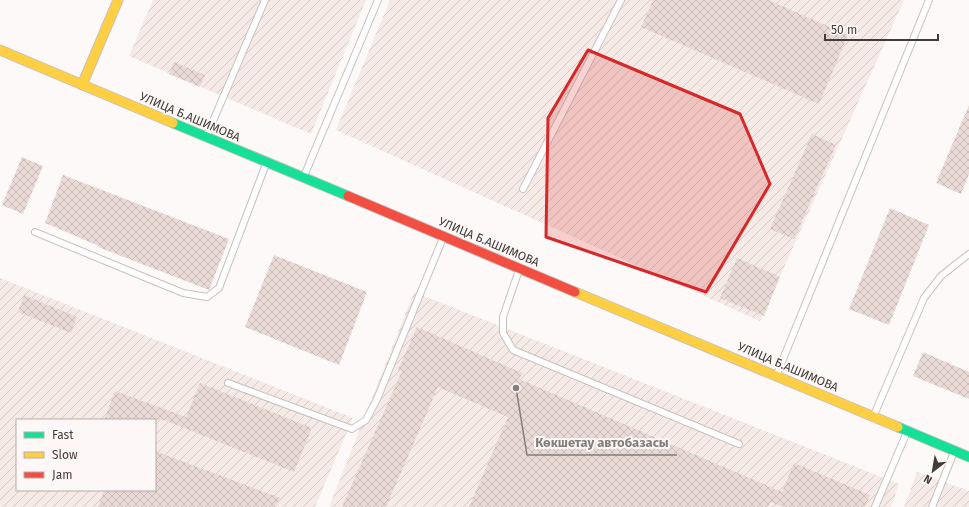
<svg xmlns="http://www.w3.org/2000/svg" width="969" height="507" viewBox="0 0 969 507" font-family="'Fira Sans',sans-serif">
<style>
.industrial{fill:url(#industrial-furrows);fill-rule:evenodd}
.building{fill:url(#building-cross-hatch)}
.lines{fill:none;stroke-linecap:round;stroke-linejoin:round}
.lane-casing{stroke:#c6c1bf;stroke-width:8}
.fast-casing{stroke:#c6c1bf;stroke-width:11}
.slow-casing{stroke:#c6c1bf;stroke-width:11}
.jam-casing{stroke:#c6c1bf;stroke-width:11}
.lane{stroke:#fffefe;stroke-width:6}
.fast{stroke:#16e098;stroke-width:9}
.slow{stroke:#ffcf43;stroke-width:9}
.jam{stroke:#f24e42;stroke-width:9}
.marked{fill:#d62828;fill-opacity:0.2;stroke:#d62828;stroke-width:3;stroke-linejoin:round}
.labels{text-anchor:middle;dominant-baseline:central;stroke-width:4;stroke-linejoin:round;paint-order:stroke}
.street-label{font-size:12px;fill:#433b38;stroke:#fdf8f7}
.leader{fill:none;stroke:#847e7b;stroke-width:1.5}
.callout-dot{fill:#847e7b;stroke:#fdf8f7;stroke-width:1.5}
.callout-label{font-size:13px;text-anchor:middle;font-weight:bold;fill:#847e7b;stroke:#fdf8f7;stroke-width:4;stroke-linejoin:round;paint-order:stroke}
</style>
<defs>
<pattern id="industrial-furrows" width="10" height="10" patternUnits="userSpaceOnUse"><rect width="10" height="10" fill="#f6eae7"/><path d="M-1 1l2-2M0 10L10 0M9 11l2-2" fill="none" stroke="#d4cac7"/></pattern>
<pattern id="building-cross-hatch" width="8" height="8" patternUnits="userSpaceOnUse"><rect width="8" height="8" fill="#e9dad5"/><path d="M0 0l8 8M0 8l8-8" fill="none" stroke="#c9bcb8"/></pattern>
</defs>
<rect width="100%" height="100%" fill="#fcf9f8"/>
<path class="industrial" d="M 153,0 L 366,0 L 311,134 L 129,56 Z
M 390,0 L 904,0 L 760,321 L 336,130 Z
M 0,278 L 353,418 L 315,507 L 0,507 ZM 17,420 L 155,420 L 155,490 L 17,490 Z
M 414,292 L 899,484 L 891,507 L 329,507 Z
M 917,472 L 969,491 L 969,507 L 904,507 Z"/>
<path class="building" d="M 653,0 L 768,0 L 848,35 L 819,104 L 641,27 Z
M 174,62 L 205,75 L 200,87 L 169,74 Z
M 969,105 L 969,174 L 961,194 L 936,183 Z
M 812,134 L 836,145 L 794,239 L 770,229 Z
M 22,157 L 43,166 L 23,214 L 2,205 Z
M 63,175 L 229,239 L 209,290 L 98,247 L 99,246 L 45,223 Z
M 890,208 L 929,225 L 889,325 L 849,309 Z
M 274,255 L 367,292 L 339,365 L 245,327 Z
M 737,258 L 780,277 L 764,316 L 720,298 Z
M 24,295 L 77,317 L 71,333 L 18,312 Z
M 417,327 L 522,373 L 519,379 L 782,492 L 794,463 L 870,495 L 865,507 L 783,507 L 771,502 L 768,507 L 469,507 L 508,417 L 438,387 L 386,507 L 342,507 L 402,371 L 398,370 Z
M 923,352 L 969,372 L 969,399 L 913,376 Z
M 200,383 L 312,428 L 294,472 L 164,420 L 104,420 L 115,391 L 186,417 Z
M 155,451 L 280,498 L 276,507 L 98,507 L 104,490 L 155,490 Z"/>
<g class="lines">
<g class="lane-casing">
<path id="lane" d="M 207,135 L 265,0
M 304,176 L 378,0
M 523,189 L 621,0
M 35,232 L 183,293 L 207,297 L 219,288 L 266,164
M 519,270 L 503,317 L 503,333 L 513,350 L 739,444
M 777,374 L 929,0
M 228,383 L 352,429 L 366,420 L 377,399 L 443,238
M 874,415 L 924,298 L 941,276 L 969,254
M 875,507 L 907,432
M 932,507 L 954,452"/>
</g>
<g class="fast-casing">
<path id="fast" d="M 173,123 L 348,196
M 898,427 L 969,457"/>
</g>
<g class="slow-casing">
<path id="slow" d="M 0,50 L 173,123
M 82,85 L 118,0
M 575,292 L 898,427"/>
</g>
<g class="jam-casing">
<path id="jam" d="M 348,196 L 575,292"/>
</g>
<use href="#lane" class="lane"/>
<use href="#fast" class="fast"/>
<use href="#slow" class="slow"/>
<use href="#jam" class="jam"/>
</g>
<path class="marked" d="M 588,50 L 740,114 L 770,184 L 706,292 L 546,237 L 548,118 Z"/>
<g class="labels">
<g class="street-label">
<text transform="translate(190 117) rotate(23)">УЛИЦА Б.АШИМОВА</text>
<text transform="translate(489 242) rotate(23)">УЛИЦА Б.АШИМОВА</text>
<text transform="translate(788 367) rotate(23)">УЛИЦА Б.АШИМОВА</text>
</g>
</g>
<path class="leader" d="M516 388L527 455H677"/>
<circle class="callout-dot" cx="516" cy="388" r="4"/>
<g class="callout-label">
<text x="602" y="447">Көкшетау автобазасы</text>
</g>
<rect x="16" y="419" width="140" height="72" fill="#fdf8f7" stroke="#b3acab"/>
<rect x="24" y="432" width="20" height="6" fill="#16e098" stroke="#b3acab"/>
<text x="52" y="439" font-size="12" fill="#433b38">Fast</text>
<rect x="24" y="452" width="20" height="6" fill="#ffcf43" stroke="#b3acab"/>
<text x="52" y="459" font-size="12" fill="#433b38">Slow</text>
<rect x="24" y="472" width="20" height="6" fill="#f24e42" stroke="#b3acab"/>
<text x="52" y="479" font-size="12" fill="#433b38">Jam</text>
<g transform="translate(933 471) rotate(211)" stroke="#fdf8f7" stroke-width="3" paint-order="stroke">
<path d="M0-3L7 15L0 10L-7 15Z" fill="#433b38"/>
<text y="-6" font-size="11" font-weight="bold" text-anchor="middle" fill="#433b38">N</text>
</g>
<path d="M825 34v6h113v-6" fill="none" stroke="#433b38" stroke-width="2"/>
<text x="831" y="34" font-size="12" fill="#433b38" stroke="#fdf8f7" stroke-width="3" paint-order="stroke">50 m</text>
</svg>
